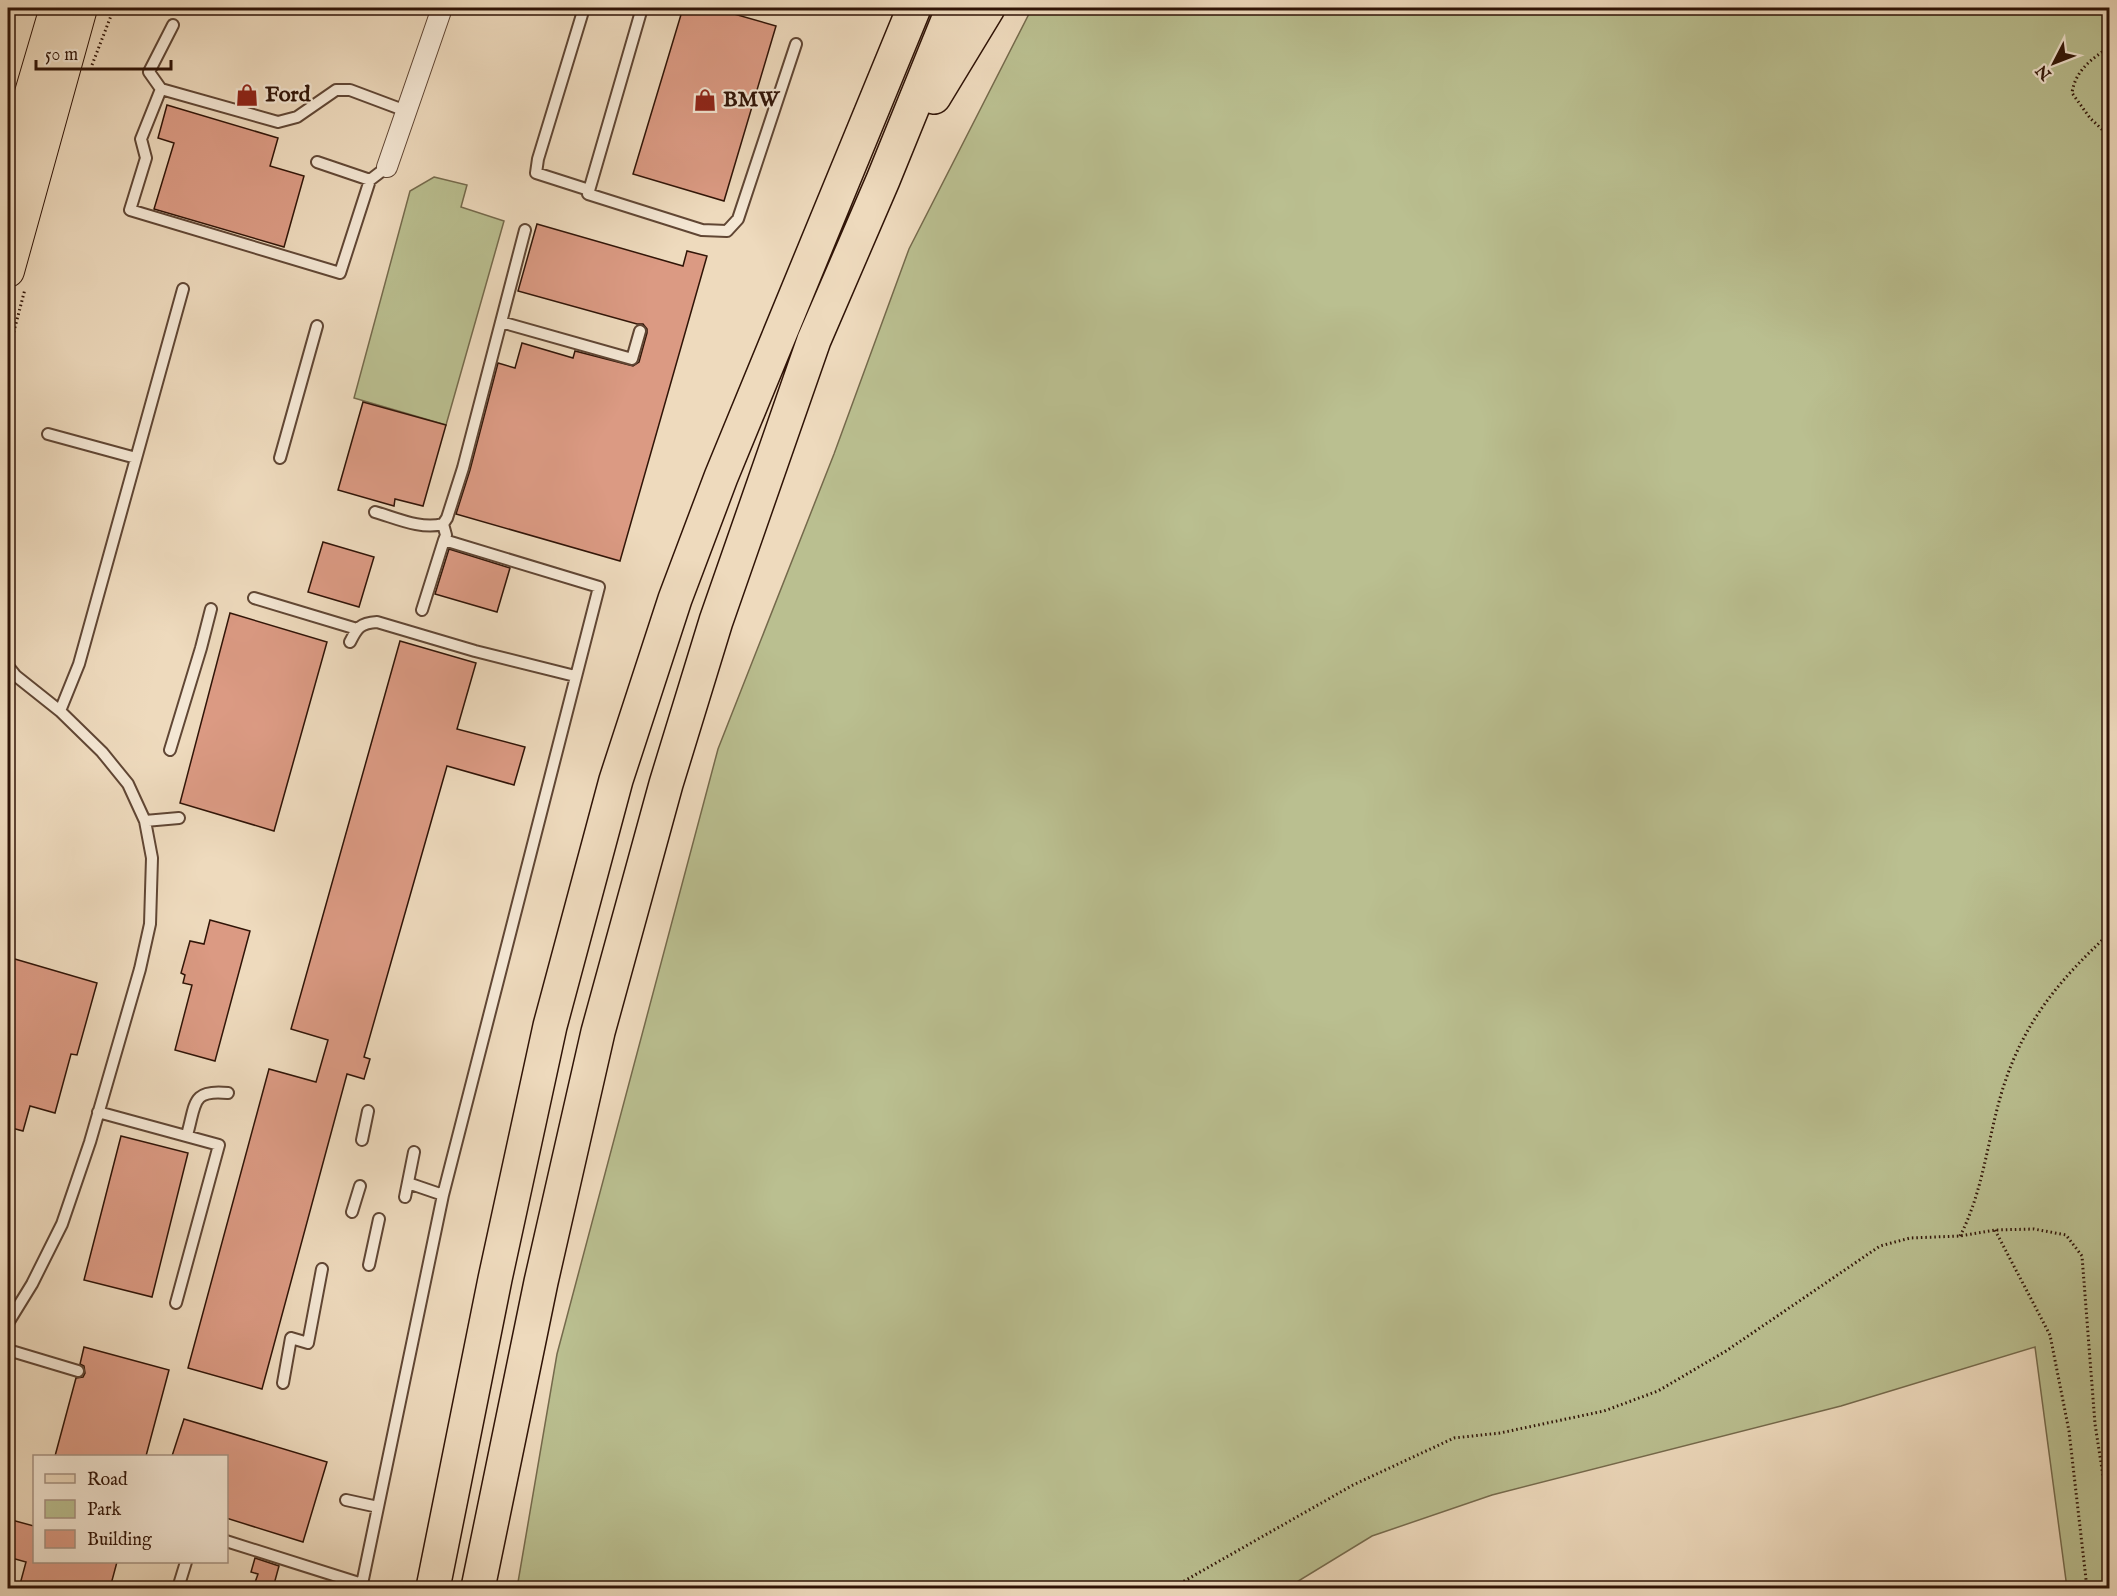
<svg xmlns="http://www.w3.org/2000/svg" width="2117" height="1596" viewBox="0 0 2117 1596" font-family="'IM FELL English',serif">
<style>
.green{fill:#babf90;stroke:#756a4c;stroke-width:1.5}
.building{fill:#db9a83;stroke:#301407;stroke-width:1.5}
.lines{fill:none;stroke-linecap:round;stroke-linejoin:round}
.service-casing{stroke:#604634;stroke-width:14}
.minor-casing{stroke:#604634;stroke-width:22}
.primary-casing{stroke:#301407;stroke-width:34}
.motorway-casing{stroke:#301407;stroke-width:36}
.path{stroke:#301407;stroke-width:3;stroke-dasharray:1.5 3;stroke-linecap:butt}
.service{stroke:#f4e7d4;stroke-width:10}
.minor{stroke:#f4e7d4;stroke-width:20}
.primary{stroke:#eedabd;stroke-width:32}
.motorway{stroke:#eedabd;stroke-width:33}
.labels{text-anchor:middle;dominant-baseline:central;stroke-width:4.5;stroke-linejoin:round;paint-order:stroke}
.poi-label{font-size:22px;font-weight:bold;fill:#301407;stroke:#f4e7d4;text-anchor:start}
</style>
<rect width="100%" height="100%" fill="#eedabd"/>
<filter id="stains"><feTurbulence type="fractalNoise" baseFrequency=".00333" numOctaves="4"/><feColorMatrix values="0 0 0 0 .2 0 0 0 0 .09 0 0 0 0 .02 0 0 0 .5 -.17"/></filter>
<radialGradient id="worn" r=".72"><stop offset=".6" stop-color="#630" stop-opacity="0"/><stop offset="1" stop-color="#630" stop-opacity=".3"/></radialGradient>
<path class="green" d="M 1032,8 L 2109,8 L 2109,1588 L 2067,1588 L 2035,1347 L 1841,1406 L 1492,1495 L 1372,1536 L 1287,1588 L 517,1588 L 557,1354 L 718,749 L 834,454 L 909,249 Z
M 434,177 L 467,185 L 461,207 L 504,221 L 446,425 L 354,398 L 410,191 Z"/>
<path class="building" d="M 683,8 L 713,8 L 776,26 L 724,201 L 633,174 Z
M 167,105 L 278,138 L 270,166 L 304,176 L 284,247 L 154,209 L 174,143 L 158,138 Z
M 537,224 L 683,266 L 687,251 L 707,256 L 620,561 L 456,514 L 470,470 L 498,363 L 515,368 L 522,343 L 573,358 L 575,351 L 633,366 L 639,362 L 647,333 L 647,329 L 643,324 L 637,324 L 518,291 Z
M 363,402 L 446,425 L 423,506 L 395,499 L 394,506 L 338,490 Z
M 323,542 L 374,557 L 359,607 L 308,592 Z
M 449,549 L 510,568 L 497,612 L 435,594 Z
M 230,613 L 327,642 L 274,831 L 180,803 Z
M 400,641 L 476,663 L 457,729 L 525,747 L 514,785 L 447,766 L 364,1057 L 370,1059 L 364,1079 L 347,1074 L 262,1389 L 188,1368 L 269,1069 L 316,1082 L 328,1040 L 291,1029 Z
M 210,920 L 250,931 L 215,1061 L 175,1050 L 192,985 L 183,983 L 185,975 L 181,973 L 190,941 L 204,944 Z
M 8,957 L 97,983 L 77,1055 L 71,1054 L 55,1113 L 30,1106 L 23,1131 L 8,1127 Z
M 121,1136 L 188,1153 L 152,1297 L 84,1280 Z
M 84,1347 L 169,1370 L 146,1456 L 55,1456 L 76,1378 L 83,1377 L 85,1373 L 84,1366 L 80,1364 Z
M 184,1419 L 327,1462 L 303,1542 L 226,1518 L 226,1456 L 172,1456 Z
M 8,1519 L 34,1526 L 34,1562 L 117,1562 L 110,1588 L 19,1588 L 26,1562 L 8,1557 Z
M 255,1558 L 279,1566 L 273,1588 L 253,1588 L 258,1574 L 251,1572 Z"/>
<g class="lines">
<g class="service-casing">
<path id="service" d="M 584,8 L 538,159 L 536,173 L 589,190
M 642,8 L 588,194 L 702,230 L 727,231 L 738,219 L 796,44
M 161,89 L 149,72 L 173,25
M 317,162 L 370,180 L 387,167
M 370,180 L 340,273 L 130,210 L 146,158 L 141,139 L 161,89 L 278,122 L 297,117 L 336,90 L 350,90 L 406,111
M 501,322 L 632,359 L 640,331
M 48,434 L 136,458
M 280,458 L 317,326
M 375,512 C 396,518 421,530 443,524
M 254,598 L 357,629
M 422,610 L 444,540 L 446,535 L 443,524 L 447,518 L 463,468 L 525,230
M 350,642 C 357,628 360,623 377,622 L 475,651 L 575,676
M 8,666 L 16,676 L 60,711 L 102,752 L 128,784 L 145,821 L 152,858 L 150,924 L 140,969 L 90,1142 L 62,1224 L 32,1284 L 8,1323
M 60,711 L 79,664 L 183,289
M 170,750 L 201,648 L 211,609
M 145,821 L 179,818
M 98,1112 L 219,1145 L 176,1303
M 187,1135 C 196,1104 191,1089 228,1093
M 362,1140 L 368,1111
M 408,1183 L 443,1195
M 405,1197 L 414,1152
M 352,1212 L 360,1186
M 369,1265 L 379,1219
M 8,1350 L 78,1371
M 283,1383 L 291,1338 L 308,1343 L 322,1269
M 346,1500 L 378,1507
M 226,1541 L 362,1584 L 361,1588
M 362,1584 L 443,1195 L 599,587 L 444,540
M 178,1588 L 186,1562"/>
</g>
<g class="minor-casing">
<path id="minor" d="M 387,167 L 442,8"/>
</g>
<g class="primary-casing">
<path id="primary" d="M 8,171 L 56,8
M 8,271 L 81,8"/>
</g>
<g class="motorway-casing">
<path id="motorway" d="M 934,97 L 988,8
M 433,1588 L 495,1279 L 550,1026 L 616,780 L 675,599 L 721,477 L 914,8
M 478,1588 L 541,1282 L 598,1032 L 666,784 L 716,621 L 814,340 L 883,180 L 953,8"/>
</g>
<path class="path" d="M 2110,47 C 2092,58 2075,71 2072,93 L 2090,118 L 2110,137
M 92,65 L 114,8
M 8,354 L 25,289
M 1995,1230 L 2050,1335 L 2069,1431 L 2087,1588
M 1960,1236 C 1985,1188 1988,1132 2005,1082 C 2026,1019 2062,977 2110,933
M 1172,1588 L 1353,1485 L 1454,1438 L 1500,1433 L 1604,1411 L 1658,1391 L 1726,1351 L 1880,1246 L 1910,1238 L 1960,1236 L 1995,1230 L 2034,1229 L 2066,1235 L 2082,1256 L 2095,1424 L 2110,1521"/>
<use href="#service" class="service"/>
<use href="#minor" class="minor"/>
<use href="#primary" class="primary"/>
<use href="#motorway" class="motorway"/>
</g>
<defs>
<g id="shop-bare" transform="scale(1.8)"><path d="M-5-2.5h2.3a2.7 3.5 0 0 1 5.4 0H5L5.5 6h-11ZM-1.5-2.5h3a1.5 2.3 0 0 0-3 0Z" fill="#8f2418" stroke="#f4e7d4" stroke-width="2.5" paint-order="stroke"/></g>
</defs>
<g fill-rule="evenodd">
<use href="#shop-bare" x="247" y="95"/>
<use href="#shop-bare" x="705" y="100"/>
</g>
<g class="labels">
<g class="poi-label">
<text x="265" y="95">Ford</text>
<text x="723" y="100">BMW</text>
</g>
</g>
<rect width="2117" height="1596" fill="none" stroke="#eedabd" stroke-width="30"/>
<rect x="9" y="9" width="2099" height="1578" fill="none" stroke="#301407" stroke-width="3"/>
<rect x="15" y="15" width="2087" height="1566" fill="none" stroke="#301407" stroke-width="1.5"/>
<rect x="33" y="1455" width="195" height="108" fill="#f4e7d4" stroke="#a69382" stroke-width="1.5"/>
<rect x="45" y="1474" width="30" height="9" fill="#eedabd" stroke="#a69382" stroke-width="1.5"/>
<text x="87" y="1485" font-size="18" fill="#301407">Road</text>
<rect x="45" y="1500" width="30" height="18" fill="#babf90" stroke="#a69382" stroke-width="1.5"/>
<text x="87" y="1515" font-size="18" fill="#301407">Park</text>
<rect x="45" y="1530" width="30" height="18" fill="#db9a83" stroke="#a69382" stroke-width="1.5"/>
<text x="87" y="1545" font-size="18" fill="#301407">Building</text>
<g transform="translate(2054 63) rotate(228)" stroke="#f4e7d4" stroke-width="4.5" paint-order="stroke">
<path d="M0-4.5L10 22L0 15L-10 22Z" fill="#301407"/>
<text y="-9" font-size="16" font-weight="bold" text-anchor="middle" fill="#301407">N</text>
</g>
<path d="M36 60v9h135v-9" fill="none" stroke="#301407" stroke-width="3"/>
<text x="45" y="60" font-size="18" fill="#301407" stroke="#f4e7d4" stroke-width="4.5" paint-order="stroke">50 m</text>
<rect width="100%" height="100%" filter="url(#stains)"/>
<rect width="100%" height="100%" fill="url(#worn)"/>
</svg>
